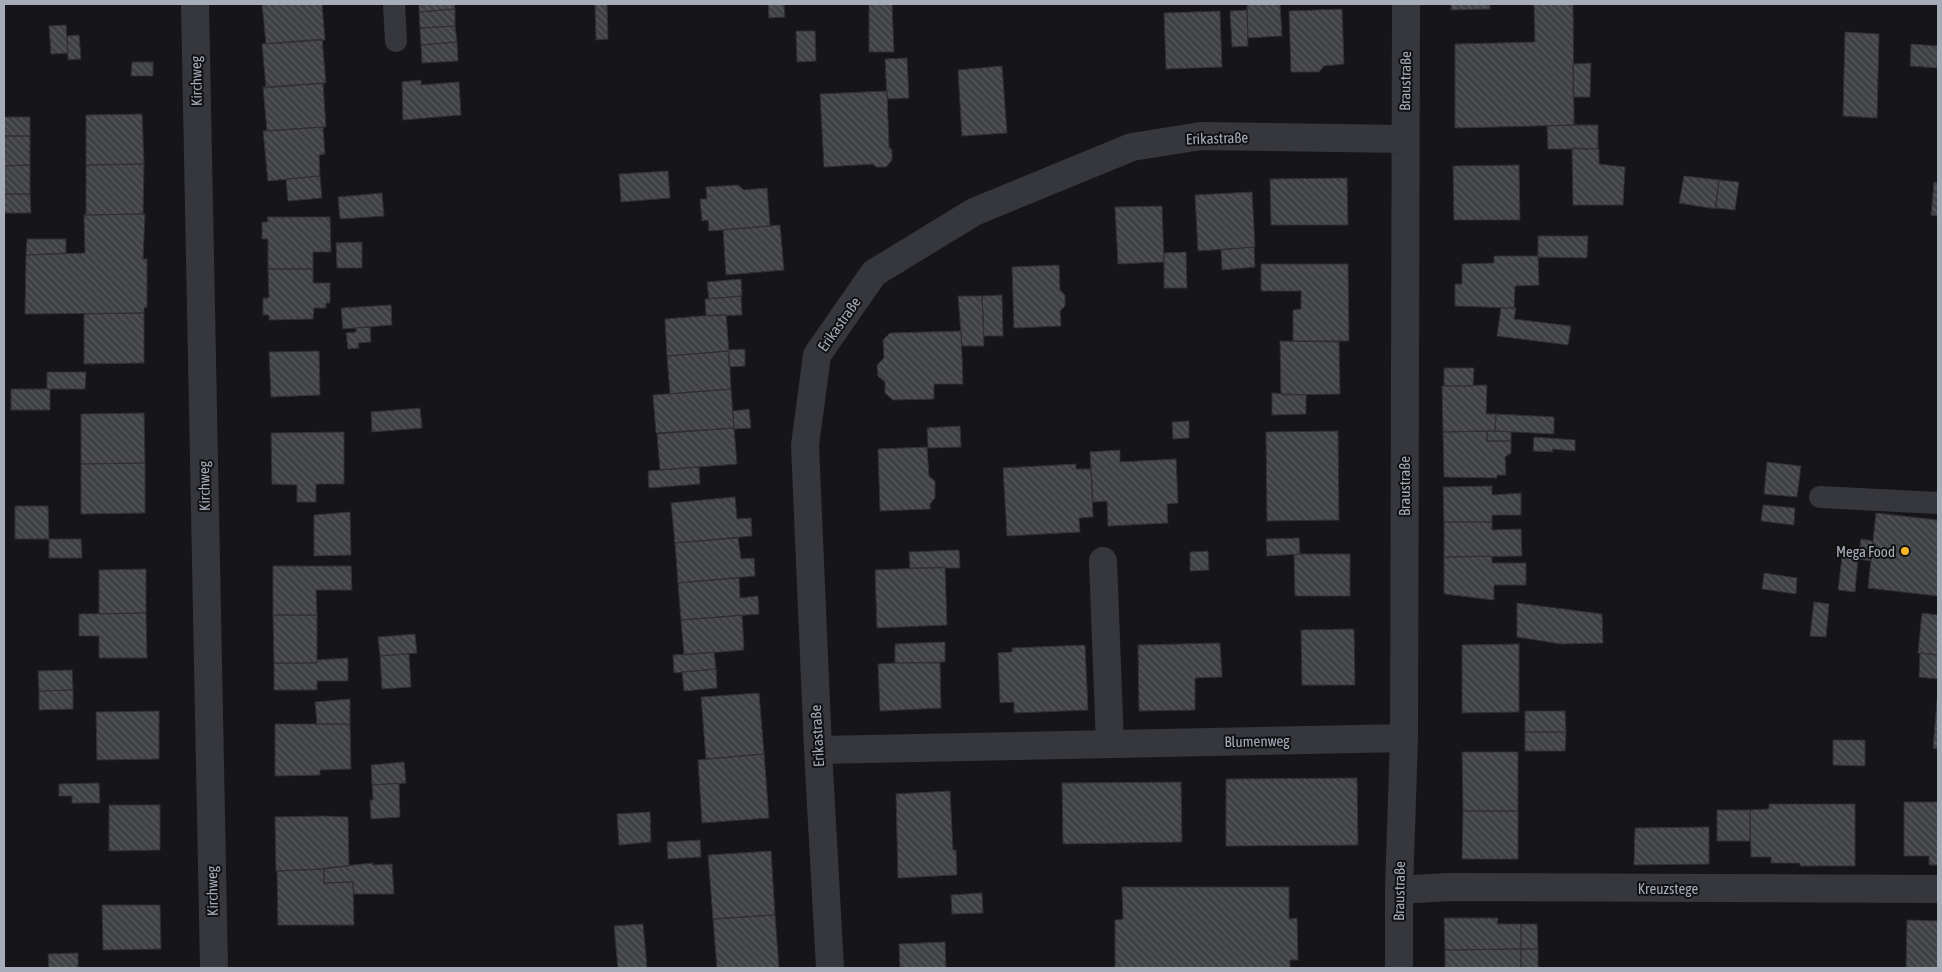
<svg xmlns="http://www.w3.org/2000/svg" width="1942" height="972" viewBox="0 0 1942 972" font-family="'Asap Condensed',sans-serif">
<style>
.building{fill:url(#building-back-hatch);stroke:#303034}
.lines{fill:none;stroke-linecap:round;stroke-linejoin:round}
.lane{stroke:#36373d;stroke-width:22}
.street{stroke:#36373d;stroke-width:28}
.poi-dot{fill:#fdb528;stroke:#111113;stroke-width:2}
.labels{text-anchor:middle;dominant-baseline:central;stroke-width:4;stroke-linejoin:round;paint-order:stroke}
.street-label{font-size:15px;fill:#a7acb9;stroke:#111113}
.poi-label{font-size:15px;fill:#a7acb9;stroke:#111113;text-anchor:end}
</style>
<defs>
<pattern id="building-back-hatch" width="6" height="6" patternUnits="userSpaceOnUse" patternTransform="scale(1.25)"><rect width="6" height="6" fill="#404145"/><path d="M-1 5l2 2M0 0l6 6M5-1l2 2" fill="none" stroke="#595a5e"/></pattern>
</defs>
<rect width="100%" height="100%" fill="#161618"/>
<path class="building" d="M 262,4 L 322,4 L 325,40 L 266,44 Z
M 419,4 L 454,4 L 455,9 L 419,12 Z
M 595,4 L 607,4 L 608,39 L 596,40 Z
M 768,4 L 784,4 L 785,17 L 769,18 Z
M 869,4 L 892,4 L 894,52 L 869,52 Z
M 1247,4 L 1280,4 L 1282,36 L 1248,38 Z
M 1451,4 L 1490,4 L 1490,9 L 1451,10 Z
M 1534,4 L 1573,4 L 1574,125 L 1455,128 L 1455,44 L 1535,42 Z
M 455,9 L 455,26 L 420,28 L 419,12 Z
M 1342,9 L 1344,64 L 1324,66 L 1319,72 L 1291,72 L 1289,11 Z
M 1247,10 L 1248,46 L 1232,47 L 1230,11 Z
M 1220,11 L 1222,67 L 1166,69 L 1164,13 Z
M 66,25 L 68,53 L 51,54 L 49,26 Z
M 455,26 L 457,42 L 421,45 L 420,28 Z
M 796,31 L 815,31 L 816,61 L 797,62 Z
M 1845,32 L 1879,34 L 1877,118 L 1843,116 Z
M 79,35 L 81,59 L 68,60 L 67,36 Z
M 322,39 L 326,83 L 266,88 L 262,44 Z
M 457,42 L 458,61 L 422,63 L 421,45 Z
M 1911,44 L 1938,46 L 1938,68 L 1910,66 Z
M 907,58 L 909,98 L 887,99 L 885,59 Z
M 132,62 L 153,62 L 153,76 L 131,76 Z
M 1591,63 L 1590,97 L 1573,97 L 1573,64 Z
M 1002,66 L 1007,133 L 962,136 L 958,70 Z
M 421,80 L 421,85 L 459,82 L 461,115 L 403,120 L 402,82 Z
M 323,83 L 326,127 L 267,131 L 263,87 Z
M 887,91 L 889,147 L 892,150 L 892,160 L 886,167 L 876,167 L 873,164 L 824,167 L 820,94 Z
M 142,114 L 144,164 L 86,165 L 86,115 Z
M 4,117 L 30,117 L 30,136 L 4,136 Z
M 1573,125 L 1598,125 L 1598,149 L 1548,149 L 1547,126 Z
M 323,127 L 325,154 L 319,155 L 320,176 L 268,181 L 263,131 Z
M 4,136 L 30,136 L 30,165 L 4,166 Z
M 1572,148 L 1599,149 L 1599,164 L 1625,167 L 1623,205 L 1573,205 Z
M 144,164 L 143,214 L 86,215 L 86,165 Z
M 30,165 L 30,194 L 4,194 L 4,166 Z
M 1519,165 L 1520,220 L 1454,220 L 1453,166 Z
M 668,171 L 670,198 L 621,202 L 619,174 Z
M 320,176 L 322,198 L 288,201 L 286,179 Z
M 1684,176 L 1719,180 L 1716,209 L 1679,203 Z
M 1347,178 L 1348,225 L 1271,225 L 1270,179 Z
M 1719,180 L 1739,182 L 1735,210 L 1715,208 Z
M 1934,182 L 1938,183 L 1938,216 L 1931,215 Z
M 738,185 L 744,190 L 767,188 L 770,226 L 709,231 L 708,220 L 702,221 L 700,199 L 707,199 L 706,187 Z
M 1252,192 L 1255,247 L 1198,251 L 1195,195 Z
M 382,193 L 384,216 L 340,219 L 338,197 Z
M 4,194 L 30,194 L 31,213 L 4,213 Z
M 1162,206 L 1164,262 L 1118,264 L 1115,207 Z
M 145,214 L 143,259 L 147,259 L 147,307 L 144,308 L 144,313 L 25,314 L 26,255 L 85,253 L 84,215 Z
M 267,217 L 330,217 L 331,252 L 313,252 L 313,269 L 268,269 L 268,239 L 262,239 L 262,222 L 268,222 Z
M 780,225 L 784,270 L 726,275 L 723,230 Z
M 1538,236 L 1588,236 L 1587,258 L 1538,257 Z
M 27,239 L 66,239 L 66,253 L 26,255 Z
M 362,242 L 362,268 L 337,268 L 336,243 Z
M 1254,247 L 1255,267 L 1222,270 L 1221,250 Z
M 1186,252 L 1187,288 L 1164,288 L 1164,253 Z
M 1494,256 L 1538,256 L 1539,285 L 1515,286 L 1514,308 L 1455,306 L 1455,284 L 1462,284 L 1462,264 L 1494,263 Z
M 1261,264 L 1348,264 L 1349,341 L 1293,341 L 1293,310 L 1301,309 L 1301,291 L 1261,291 Z
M 1059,265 L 1060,290 L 1065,295 L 1065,306 L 1060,311 L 1061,326 L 1014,328 L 1012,267 Z
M 268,269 L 313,269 L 313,283 L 330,283 L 330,303 L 326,303 L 326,308 L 314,308 L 313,319 L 269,320 L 269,315 L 263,315 L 263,298 L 269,298 Z
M 741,279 L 742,296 L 709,299 L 707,282 Z
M 1002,295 L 1003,336 L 984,336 L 982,296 Z
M 741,296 L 742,315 L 706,316 L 705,299 Z
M 958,296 L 982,296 L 984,346 L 962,346 Z
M 391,305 L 392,325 L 343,329 L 341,308 Z
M 1501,308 L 1516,308 L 1514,319 L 1571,326 L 1568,345 L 1497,336 Z
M 144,313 L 144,363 L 84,364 L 84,314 Z
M 726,314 L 729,351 L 667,356 L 665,319 Z
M 370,327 L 371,342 L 358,343 L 359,348 L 348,349 L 346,333 L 356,332 L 356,328 Z
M 961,331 L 963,384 L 934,384 L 934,399 L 893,400 L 885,393 L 885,382 L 878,376 L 877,365 L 884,358 L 883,340 L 890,333 Z
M 1280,341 L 1339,342 L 1340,394 L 1281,395 Z
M 745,349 L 745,366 L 729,367 L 728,350 Z
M 319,351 L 320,395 L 271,397 L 269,352 Z
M 729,351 L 731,389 L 670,394 L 667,356 Z
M 1444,368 L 1474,368 L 1473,386 L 1444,386 Z
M 47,372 L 86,372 L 85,389 L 47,389 Z
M 1487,385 L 1486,414 L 1496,414 L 1495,431 L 1443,432 L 1442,386 Z
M 11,389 L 50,389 L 50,410 L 11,410 Z
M 731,389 L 734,428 L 656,433 L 653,395 Z
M 1272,393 L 1306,395 L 1306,414 L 1272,415 Z
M 420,408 L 422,428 L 372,432 L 371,412 Z
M 749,409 L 751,428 L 734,429 L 733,411 Z
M 144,413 L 145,463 L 81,464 L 81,414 Z
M 1496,414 L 1554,417 L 1554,434 L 1495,431 Z
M 1189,421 L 1189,438 L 1173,439 L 1172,422 Z
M 960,426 L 961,447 L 928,448 L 927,428 Z
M 734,428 L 737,464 L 660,470 L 657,434 Z
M 1338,431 L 1339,520 L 1267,521 L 1266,432 Z
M 1487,431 L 1487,441 L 1511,441 L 1511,453 L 1505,457 L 1506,475 L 1497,475 L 1497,478 L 1444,477 L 1443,432 Z
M 1487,431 L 1511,432 L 1511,441 L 1487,441 Z
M 344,432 L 344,484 L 316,484 L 316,502 L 297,502 L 297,485 L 272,484 L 271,433 Z
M 1534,437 L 1575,440 L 1575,451 L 1552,449 L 1553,452 L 1533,451 Z
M 927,447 L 929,476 L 935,481 L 935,498 L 930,504 L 930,509 L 880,511 L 878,449 Z
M 1120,450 L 1120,462 L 1176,459 L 1178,503 L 1167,504 L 1168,523 L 1108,526 L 1107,501 L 1093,502 L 1090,452 Z
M 1767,462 L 1801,466 L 1797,497 L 1764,494 Z
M 145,463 L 145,513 L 81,514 L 81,464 Z
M 1076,464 L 1076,469 L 1091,469 L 1093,517 L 1079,518 L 1080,532 L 1007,536 L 1003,468 Z
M 699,467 L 700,484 L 649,488 L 648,471 Z
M 1492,486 L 1492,495 L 1521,493 L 1521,515 L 1492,515 L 1492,522 L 1444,522 L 1443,487 Z
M 735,497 L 737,519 L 751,518 L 752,536 L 675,543 L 671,503 Z
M 1763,505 L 1795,508 L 1794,525 L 1761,521 Z
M 15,506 L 48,506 L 49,539 L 15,539 Z
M 350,512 L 351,555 L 314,556 L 314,515 Z
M 1876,513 L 1938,520 L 1938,596 L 1868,588 Z
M 1444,522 L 1492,522 L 1492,530 L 1521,529 L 1522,556 L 1444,557 Z
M 738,538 L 741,559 L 754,558 L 755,576 L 678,583 L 675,543 Z
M 1299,538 L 1300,554 L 1267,556 L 1266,539 Z
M 49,539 L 81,539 L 82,558 L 49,558 Z
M 1861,539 L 1873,541 L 1871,561 L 1858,559 Z
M 959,550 L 960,568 L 910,568 L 909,552 Z
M 1208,551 L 1209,570 L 1190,571 L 1190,552 Z
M 1300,554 L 1350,554 L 1350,596 L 1295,596 L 1294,555 Z
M 1492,556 L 1492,563 L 1526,563 L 1526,585 L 1494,585 L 1494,600 L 1444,594 L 1444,557 Z
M 1842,557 L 1858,559 L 1855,592 L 1838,590 Z
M 273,566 L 351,566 L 352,590 L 316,590 L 317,615 L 273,615 Z
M 945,567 L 947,625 L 877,628 L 875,570 Z
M 146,569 L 146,613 L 99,614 L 99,570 Z
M 1764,573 L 1797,578 L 1796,594 L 1762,589 Z
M 739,578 L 740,598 L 758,596 L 759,614 L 681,620 L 678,583 Z
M 1814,602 L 1829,604 L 1826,637 L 1810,636 Z
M 1517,603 L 1602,614 L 1603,643 L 1561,644 L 1517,637 Z
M 146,613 L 147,658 L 99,658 L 99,636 L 79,636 L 79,614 Z
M 1922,613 L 1938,615 L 1938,655 L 1918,653 Z
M 273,615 L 317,615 L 317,663 L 274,663 Z
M 742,615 L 744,650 L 684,655 L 681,620 Z
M 1354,629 L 1355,685 L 1302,685 L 1301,630 Z
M 415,634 L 417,653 L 380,656 L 378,637 Z
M 945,642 L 945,662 L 895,663 L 895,644 Z
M 1220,643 L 1222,677 L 1195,678 L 1195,710 L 1139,711 L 1138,645 Z
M 1519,644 L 1519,712 L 1462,713 L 1462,645 Z
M 1085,645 L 1088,710 L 1014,713 L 1014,702 L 1000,703 L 998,653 L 1012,652 L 1012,648 Z
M 714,652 L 716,669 L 674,673 L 673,655 Z
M 1920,653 L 1938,655 L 1938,679 L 1919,677 Z
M 409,654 L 411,687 L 382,689 L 380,656 Z
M 348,658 L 348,681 L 317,681 L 317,690 L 274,690 L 274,663 L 317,663 L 317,660 Z
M 895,663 L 940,663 L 941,708 L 880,711 L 878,664 Z
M 716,669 L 717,688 L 684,691 L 682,672 Z
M 72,670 L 73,690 L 39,691 L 38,671 Z
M 73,690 L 73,709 L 39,710 L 39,691 Z
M 1938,690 L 1938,740 L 1937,749 L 1933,748 Z
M 759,693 L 764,754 L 706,759 L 701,697 Z
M 350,699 L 350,724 L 317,724 L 315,702 Z
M 159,711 L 159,759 L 97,760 L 96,712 Z
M 1525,711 L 1565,711 L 1566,732 L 1525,732 Z
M 275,724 L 350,724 L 351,769 L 320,770 L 320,775 L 275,776 Z
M 1525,732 L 1566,732 L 1565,751 L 1525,751 Z
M 1833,740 L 1865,740 L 1865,766 L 1833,765 Z
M 1462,752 L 1518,752 L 1518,811 L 1463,811 Z
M 764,754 L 769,818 L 702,823 L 698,760 Z
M 404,762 L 406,783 L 372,785 L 371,765 Z
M 1357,778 L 1358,845 L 1226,846 L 1226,779 Z
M 1181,782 L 1182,842 L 1063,844 L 1062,783 Z
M 99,783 L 100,803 L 72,803 L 72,796 L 59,796 L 59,784 Z
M 399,783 L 400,817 L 371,819 L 370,800 L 373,800 L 372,785 Z
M 950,791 L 953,850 L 956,850 L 957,875 L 898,878 L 896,794 Z
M 1904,802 L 1938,802 L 1938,865 L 1929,865 L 1929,856 L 1904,856 Z
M 1769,804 L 1855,804 L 1855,866 L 1800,866 L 1800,863 L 1771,863 L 1771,857 L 1751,857 L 1750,810 L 1769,809 Z
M 109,805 L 160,805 L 160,850 L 109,851 Z
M 1717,810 L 1750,810 L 1750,841 L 1717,841 Z
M 1463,811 L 1518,811 L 1518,859 L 1462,859 Z
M 650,812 L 651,842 L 619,845 L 617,814 Z
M 324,816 L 348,817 L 349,866 L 324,869 L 276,871 L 275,817 Z
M 1709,827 L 1709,864 L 1634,865 L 1635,828 Z
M 700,840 L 701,857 L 668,859 L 667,842 Z
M 771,851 L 775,915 L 713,919 L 708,855 Z
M 373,863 L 373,865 L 392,864 L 394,894 L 354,894 L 353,882 L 324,883 L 324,868 Z
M 324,869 L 324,883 L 353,882 L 354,925 L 278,925 L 277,871 Z
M 1122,887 L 1289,887 L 1289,919 L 1297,918 L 1298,960 L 1290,960 L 1290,968 L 1115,968 L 1115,920 L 1123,919 Z
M 982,893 L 983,913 L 952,914 L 951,895 Z
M 102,905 L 160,905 L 161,949 L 103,950 Z
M 775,915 L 779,968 L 717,968 L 713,919 Z
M 1444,918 L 1498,918 L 1497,924 L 1521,924 L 1521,949 L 1445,950 Z
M 1907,920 L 1938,921 L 1938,968 L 1906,968 Z
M 643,924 L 647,968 L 618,968 L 614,926 Z
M 1521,924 L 1537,924 L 1538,949 L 1521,949 Z
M 945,942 L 946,968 L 900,968 L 899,944 Z
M 1521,949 L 1521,968 L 1445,968 L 1445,950 Z
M 1521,949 L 1538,949 L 1538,968 L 1521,968 Z
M 78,953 L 78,968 L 49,968 L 48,954 Z"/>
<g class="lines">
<path class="lane" d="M 394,4 L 396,41
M 1820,497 L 1938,503"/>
<path class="street" d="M 195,4 L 214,968
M 1103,561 L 1110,744
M 818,750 L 1404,738
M 1399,890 L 1448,887 L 1938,889
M 830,968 L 818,750 L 805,445 L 817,355 L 874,273 L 974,212 L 1132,147 L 1201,136 L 1404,139
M 1399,968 L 1399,890 L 1404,738 L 1406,4"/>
</g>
<circle class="poi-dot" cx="1905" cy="551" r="5"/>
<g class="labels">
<g class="street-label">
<text transform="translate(196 81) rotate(-91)">Kirchweg</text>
<text transform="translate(1405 81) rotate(-89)">Braustraße</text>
<text transform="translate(1217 138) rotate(-2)">Erikastraße</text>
<text transform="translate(839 324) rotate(-55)">Erikastraße</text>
<text transform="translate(204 486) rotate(-91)">Kirchweg</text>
<text transform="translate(1404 486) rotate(-90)">Braustraße</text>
<text transform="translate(817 736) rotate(-93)">Erikastraße</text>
<text transform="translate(1257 741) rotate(-1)">Blumenweg</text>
<text x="1668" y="888">Kreuzstege</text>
<text transform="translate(212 891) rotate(-91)">Kirchweg</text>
<text transform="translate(1399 891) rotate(-89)">Braustraße</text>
</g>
<g class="poi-label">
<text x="1895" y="551">Mega Food</text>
</g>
</g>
<rect width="1942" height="972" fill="none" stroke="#a7acb9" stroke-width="10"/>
</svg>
